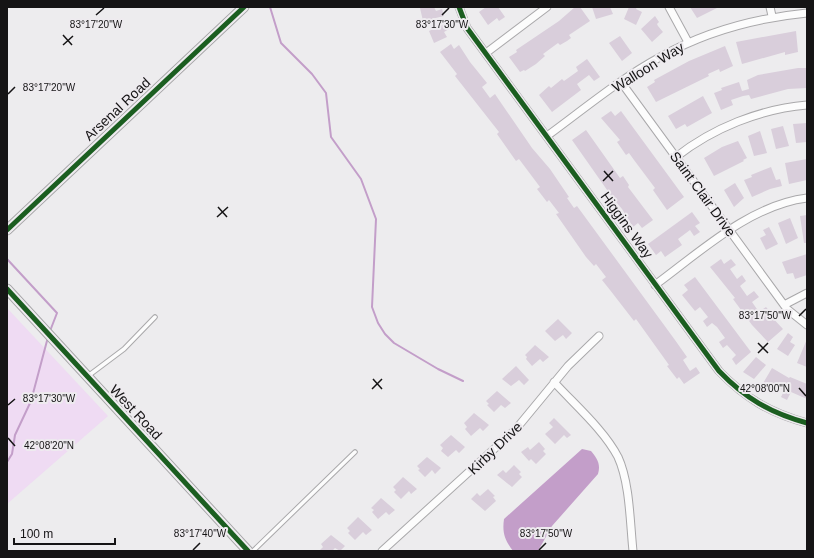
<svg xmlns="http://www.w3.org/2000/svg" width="814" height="558" viewBox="0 0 814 558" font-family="Arial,sans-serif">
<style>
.green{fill:#efdbf3}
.water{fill:#c39ec9}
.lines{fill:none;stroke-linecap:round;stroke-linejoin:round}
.stream{stroke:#c39ec9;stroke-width:2}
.building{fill:#d9cedb}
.lane-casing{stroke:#a9a8aa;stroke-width:5.5}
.street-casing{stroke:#a9a8aa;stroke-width:9}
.secondary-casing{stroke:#a9a8aa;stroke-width:11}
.lane{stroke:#fcfcfc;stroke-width:3.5}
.street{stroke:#fcfcfc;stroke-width:7}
.secondary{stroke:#f4f2f5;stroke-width:9}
.cycleway-casing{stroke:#eeebef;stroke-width:8}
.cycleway{stroke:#1b5e20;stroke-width:5}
.ticks{fill:none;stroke:#151415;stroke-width:1.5}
.labels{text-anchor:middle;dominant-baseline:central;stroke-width:4;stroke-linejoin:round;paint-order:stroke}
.street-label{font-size:14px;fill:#151415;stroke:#eeebef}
.ticks-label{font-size:10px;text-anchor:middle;fill:#151415;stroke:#eeebef;stroke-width:4;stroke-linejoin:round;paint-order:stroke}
</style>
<rect width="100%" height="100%" fill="#edecee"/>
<path class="green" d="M 7,308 L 108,416 L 7,504 Z"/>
<path class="water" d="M 582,449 L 591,451 C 597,458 601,464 598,474 L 552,526 L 538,551 L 513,551 C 505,540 502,533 504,519 Z"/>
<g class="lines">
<path class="stream" d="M 270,7 L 281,43 L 312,74 L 326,93 L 331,137 L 361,179 L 376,219 L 372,307 L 378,323 L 385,334 L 394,343 L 438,369 L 463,381
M 7,259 L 57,313 L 50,331
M 7,462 L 12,454 L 15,435 L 31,401 L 48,337"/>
</g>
<path class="building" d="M 426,7 L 434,7 L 436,11 L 442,9 L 444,16 L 423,21 L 420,8 Z
M 486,7 L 498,7 L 505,17 L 499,21 L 497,18 L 488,25 L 479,12 Z
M 575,7 L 580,7 L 590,21 L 569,35 L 571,38 L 567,41 L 560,45 L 558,43 L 543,54 L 545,56 L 536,64 L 525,71 L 524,70 L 520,72 L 509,57 L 517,52 L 516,50 L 559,21 Z
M 592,7 L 610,7 L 613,14 L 596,19 Z
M 629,7 L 637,7 L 636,9 L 642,12 L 636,25 L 624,19 Z
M 690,7 L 719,7 L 697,18 Z
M 655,16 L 659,22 L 657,24 L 658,26 L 663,32 L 652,42 L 641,29 Z
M 446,23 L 449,29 L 444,32 L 447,37 L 434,43 L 429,31 Z
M 796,31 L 798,52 L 785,55 L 785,52 L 742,64 L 736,42 Z
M 620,36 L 632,53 L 622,61 L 609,43 Z
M 451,44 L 454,49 L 459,45 L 470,62 L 487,83 L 482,87 L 490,98 L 495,94 L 499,100 L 532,148 L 550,169 L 569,197 L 567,198 L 574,208 L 577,206 L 675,340 L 687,357 L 683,360 L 690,371 L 696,367 L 700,373 L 684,384 L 679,377 L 677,379 L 667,366 L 669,365 L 636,319 L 634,321 L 610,290 L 602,280 L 606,277 L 596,264 L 594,266 L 586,257 L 556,214 L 559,213 L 549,200 L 547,202 L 537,189 L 540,187 L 519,159 L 516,161 L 497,134 L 499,132 L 455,76 L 457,74 L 440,52 Z
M 725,46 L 733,66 L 720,72 L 719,69 L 708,74 L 709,76 L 656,102 L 647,87 L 655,82 L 654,80 L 689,61 Z
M 587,59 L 600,77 L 594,81 L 589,75 L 577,84 L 581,90 L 552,112 L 539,95 L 549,86 L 551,88 L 562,79 L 564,81 L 578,71 L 576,67 Z
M 798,68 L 807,68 L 807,88 L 788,89 L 751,99 L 749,95 L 743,96 L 731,100 L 733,105 L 721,110 L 714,93 L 722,90 L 721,88 L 739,82 L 742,91 L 749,89 L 747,80 L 758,75 Z
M 703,96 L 712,113 L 687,127 L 685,124 L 676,129 L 668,116 Z
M 611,111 L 615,116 L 621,111 L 684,197 L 667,210 L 653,190 L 655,188 L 634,160 L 629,153 L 626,155 L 617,142 L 620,140 L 601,118 Z
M 807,123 L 807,142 L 796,143 L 793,124 Z
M 783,126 L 789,146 L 776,149 L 771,129 Z
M 586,130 L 620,178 L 623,176 L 629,185 L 628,187 L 653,220 L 642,228 L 638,223 L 633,227 L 622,209 L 612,197 L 572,140 Z
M 760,131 L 767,153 L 754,156 L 748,136 Z
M 738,141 L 747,158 L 743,160 L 744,161 L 714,176 L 704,158 L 722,147 Z
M 807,159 L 807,180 L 789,184 L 785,163 Z
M 771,167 L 776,180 L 780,179 L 782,186 L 770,189 L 752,197 L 744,180 L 752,177 L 751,175 Z
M 735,183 L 744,198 L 734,207 L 724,190 Z
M 692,212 L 700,223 L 695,226 L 700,232 L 694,236 L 690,230 L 678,239 L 682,245 L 665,257 L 661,251 L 656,255 L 648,244 Z
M 807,215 L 807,243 L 804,243 L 800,216 Z
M 790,218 L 798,238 L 786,244 L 778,223 Z
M 769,227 L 778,244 L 766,250 L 760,238 L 766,235 L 763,230 Z
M 807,254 L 807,275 L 795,279 L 793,273 L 787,274 L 782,262 Z
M 721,259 L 724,264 L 731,259 L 736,265 L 730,269 L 737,279 L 742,275 L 746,281 L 740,286 L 747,296 L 754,291 L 759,297 L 752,302 L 759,312 L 766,307 L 771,313 L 769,314 L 783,329 L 768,342 L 752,325 L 733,299 L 735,298 L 710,267 Z
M 695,277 L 751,352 L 736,365 L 732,359 L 736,355 L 727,345 L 723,348 L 719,342 L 725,338 L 717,327 L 712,323 L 707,327 L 703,321 L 708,317 L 700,307 L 695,311 L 682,295 L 688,290 L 684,285 Z
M 558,319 L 572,333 L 566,339 L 563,335 L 555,341 L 545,331 Z
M 788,333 L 793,337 L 790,342 L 795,345 L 788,356 L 777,349 Z
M 807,339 L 807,367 L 797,363 Z
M 535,345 L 549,357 L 543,362 L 540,359 L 532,366 L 526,359 L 527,357 L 525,355 Z
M 756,357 L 766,365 L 754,379 L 743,372 Z
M 516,366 L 529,380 L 524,385 L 519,380 L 511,386 L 502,379 Z
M 772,368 L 789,378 L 790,377 L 807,384 L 807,399 L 791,392 L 787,400 L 781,397 L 784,391 L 772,383 L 768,389 L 762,385 Z
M 497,391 L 511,403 L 505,408 L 501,405 L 494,412 L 487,405 L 489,404 L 486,401 Z
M 474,413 L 489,425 L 483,431 L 480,428 L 471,436 L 465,429 L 467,427 L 464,423 Z
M 554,418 L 571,435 L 567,438 L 564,435 L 555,444 L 545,434 L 553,427 L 549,423 Z
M 451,435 L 465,447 L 459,453 L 456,450 L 448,457 L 441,451 L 443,448 L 440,445 Z
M 539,442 L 545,449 L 543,451 L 546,454 L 536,464 L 531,459 L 529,461 L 521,452 L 528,447 L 530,450 Z
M 427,457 L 441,468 L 435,474 L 432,470 L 425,477 L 418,470 L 420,469 L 417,466 Z
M 514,465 L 521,472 L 519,474 L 522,477 L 512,487 L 497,475 L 503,470 L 506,473 Z
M 403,477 L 417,489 L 411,494 L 409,491 L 401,499 L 394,492 L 396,490 L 393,487 Z
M 488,489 L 495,496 L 493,497 L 496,501 L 485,511 L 471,499 L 477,493 L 480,496 Z
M 381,498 L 395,510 L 389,515 L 386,512 L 378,519 L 372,512 L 374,510 L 371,508 Z
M 358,517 L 372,530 L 366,535 L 363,532 L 355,540 L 348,533 L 350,531 L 347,528 Z
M 331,535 L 345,546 L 340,551 L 335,548 L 332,551 L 319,551 L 323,547 L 321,544 Z"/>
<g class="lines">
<g class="lane-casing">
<path id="lane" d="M 88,376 L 124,349 L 155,317
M 253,551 L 355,452"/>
</g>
<g class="street-casing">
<path id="street" d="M 459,7 L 467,28 L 719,371 C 745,398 770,413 807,423
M 669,7 L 688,42
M 770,7 L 772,16
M 486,53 L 547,7
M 621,82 L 787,309 L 807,325
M 547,136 C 584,109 621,78 662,56 C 707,31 756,18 807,13
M 676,157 C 713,128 760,109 807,105
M 655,285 C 700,252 750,205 807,198
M 784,305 L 807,293
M 554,382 C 575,405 604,430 618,457 C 630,483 630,523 633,551
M 382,551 L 516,429 L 568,366 L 599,336"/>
</g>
<g class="secondary-casing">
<path id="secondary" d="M 7,230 L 244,7
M 7,289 L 248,551"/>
</g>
<use href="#lane" class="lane"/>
<use href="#street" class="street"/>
<use href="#secondary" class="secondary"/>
<g class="cycleway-casing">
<path id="cycleway" d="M 459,7 L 467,28 L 719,371 C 745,398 770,413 807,423
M 7,230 L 244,7
M 7,289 L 248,551"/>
</g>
<use href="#cycleway" class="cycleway"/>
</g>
<path class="ticks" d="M 96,15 L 104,8M 442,15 L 449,8M 63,35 L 72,45M 63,45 L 73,36M 8,94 L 15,87M 604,171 L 613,181M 603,181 L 613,171M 218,207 L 227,217M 217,217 L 228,207M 799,316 L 806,309M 758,343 L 768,353M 758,353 L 768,343M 373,379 L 382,389M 799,388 L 806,396M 372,389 L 382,379M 8,405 L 15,399M 8,438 L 15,446M 193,550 L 200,543M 539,550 L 546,543"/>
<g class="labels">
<g class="street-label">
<text transform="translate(648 67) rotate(-32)">Walloon Way</text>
<text transform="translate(117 109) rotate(-43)">Arsenal Road</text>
<text transform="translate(703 194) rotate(54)">Saint Clair Drive</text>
<text transform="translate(627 225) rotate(54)">Higgins Way</text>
<text transform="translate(136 412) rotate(47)">West Road</text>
<text transform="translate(495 448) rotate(-44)">Kirby Drive</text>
</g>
</g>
<g class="ticks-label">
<text x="96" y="28">83°17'20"W</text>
<text x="442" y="28">83°17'30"W</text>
<text x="49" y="91">83°17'20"W</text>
<text x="765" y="319">83°17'50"W</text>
<text x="765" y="392">42°08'00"N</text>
<text x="49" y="402">83°17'30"W</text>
<text x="49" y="449">42°08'20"N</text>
<text x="200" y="537">83°17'40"W</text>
<text x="546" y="537">83°17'50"W</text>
</g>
<rect width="814" height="558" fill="none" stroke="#151415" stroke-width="16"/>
<path d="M14 538v6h101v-6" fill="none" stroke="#151415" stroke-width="2"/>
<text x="20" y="538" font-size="12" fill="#151415" stroke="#eeebef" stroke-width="3" paint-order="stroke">100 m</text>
</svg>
